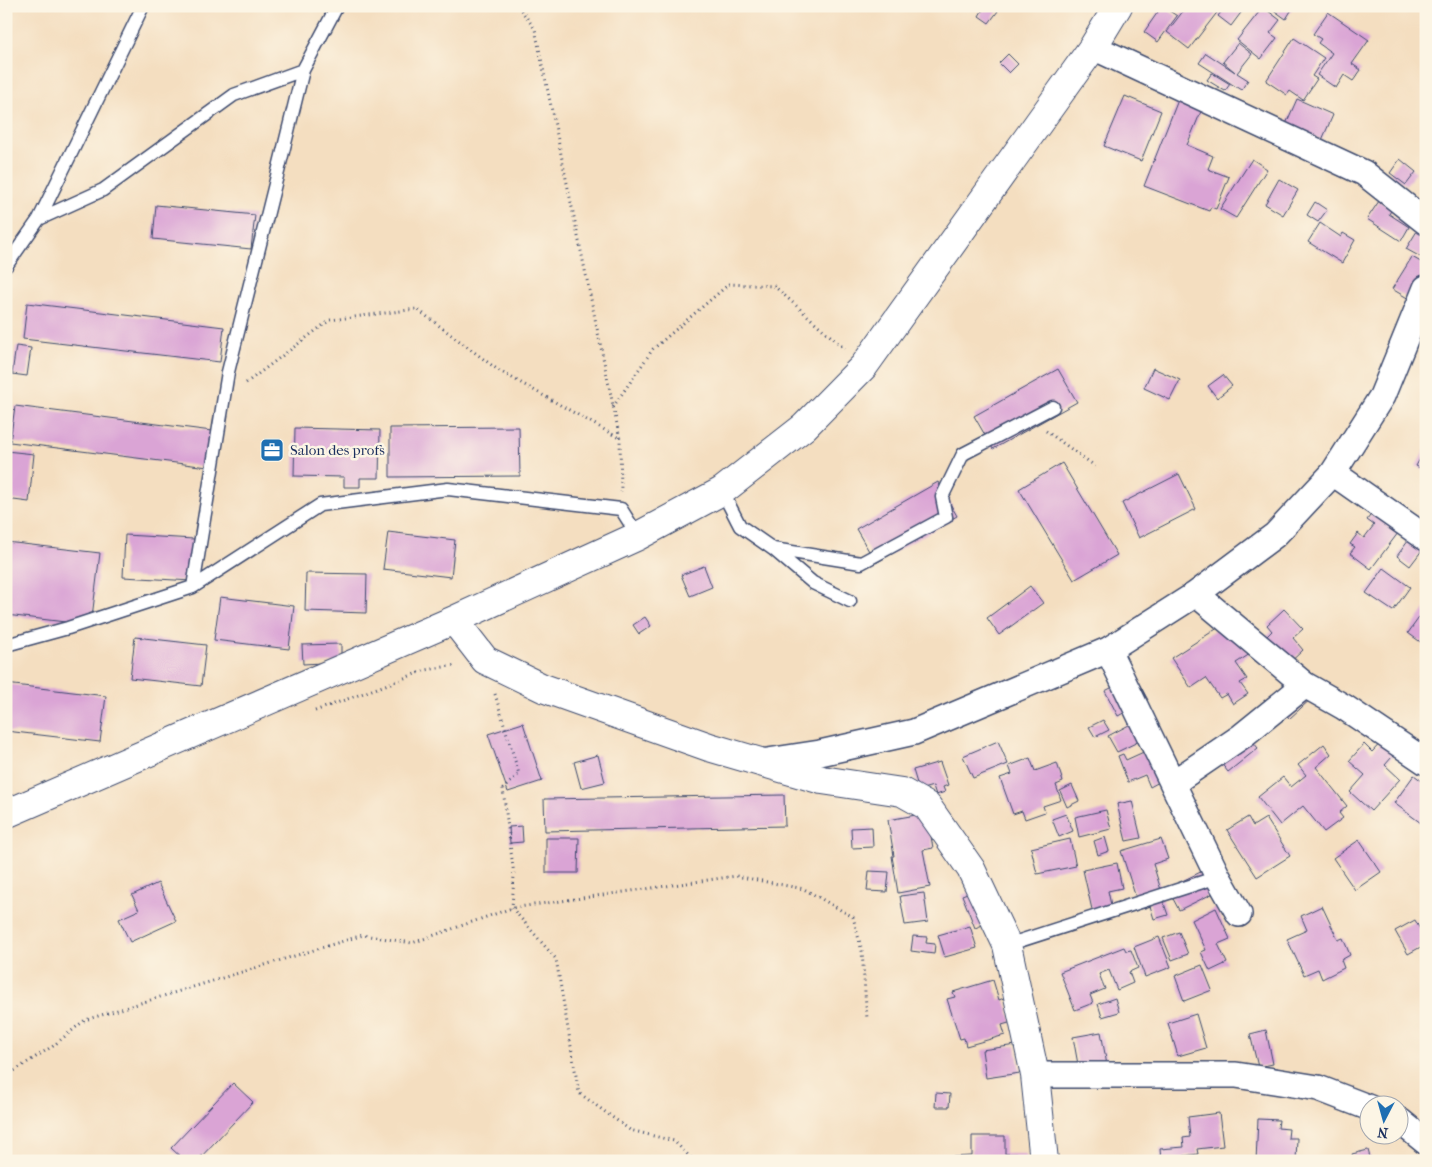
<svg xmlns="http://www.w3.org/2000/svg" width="1432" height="1167" viewBox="0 0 1432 1167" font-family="'IM FELL French Canon',serif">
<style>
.building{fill:#daa4d5}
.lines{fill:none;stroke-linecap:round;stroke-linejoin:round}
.lane-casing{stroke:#3c496d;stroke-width:15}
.street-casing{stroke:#3c496d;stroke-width:28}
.secondary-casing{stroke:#3c496d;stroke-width:30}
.path{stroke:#3c496d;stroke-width:3;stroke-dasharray:1 4;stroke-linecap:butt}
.lane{stroke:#fff;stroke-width:12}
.street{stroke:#fff;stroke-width:25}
.secondary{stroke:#fff;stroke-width:28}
.labels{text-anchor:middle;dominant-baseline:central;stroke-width:5;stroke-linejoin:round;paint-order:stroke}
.poi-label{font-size:15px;fill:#1b2f5e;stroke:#fcf5e5;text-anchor:start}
</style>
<rect width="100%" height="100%" fill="#fcf5e5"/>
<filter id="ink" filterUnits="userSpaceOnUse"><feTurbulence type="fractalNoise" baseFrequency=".02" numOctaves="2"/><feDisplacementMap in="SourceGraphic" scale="10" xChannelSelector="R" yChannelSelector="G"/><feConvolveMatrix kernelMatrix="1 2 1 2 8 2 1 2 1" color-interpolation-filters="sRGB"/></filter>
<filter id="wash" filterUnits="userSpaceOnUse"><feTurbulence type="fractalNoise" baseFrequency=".0096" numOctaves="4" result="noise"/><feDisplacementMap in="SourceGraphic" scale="20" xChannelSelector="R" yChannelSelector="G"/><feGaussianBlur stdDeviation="1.12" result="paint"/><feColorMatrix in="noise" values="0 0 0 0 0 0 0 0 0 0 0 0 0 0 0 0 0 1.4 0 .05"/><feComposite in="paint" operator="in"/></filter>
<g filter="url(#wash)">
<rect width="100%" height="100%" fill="#f4dec0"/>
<g id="blocks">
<path class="building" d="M 985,6 L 992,6 L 998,11 L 989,23 L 979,16 Z
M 1162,6 L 1177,16 L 1158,42 L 1144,32 Z
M 1187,6 L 1215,6 L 1219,10 L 1189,49 L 1167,32 Z
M 1221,6 L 1246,6 L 1231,26 L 1218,16 L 1224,8 Z
M 1268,6 L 1294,6 L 1286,19 Z
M 1263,7 L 1280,20 L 1270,33 L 1277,38 L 1261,59 L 1237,40 Z
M 1328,12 L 1369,40 L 1352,64 L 1361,70 L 1353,81 L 1344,75 L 1336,88 L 1317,75 L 1332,53 L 1318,43 L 1321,39 L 1313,34 Z
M 1294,38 L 1324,58 L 1312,76 L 1317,79 L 1303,100 L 1290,91 L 1287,95 L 1266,81 Z
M 1238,43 L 1252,54 L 1237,73 L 1248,80 L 1241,90 L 1199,63 L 1206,53 L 1235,72 L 1223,62 Z
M 1008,54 L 1018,64 L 1009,73 L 999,63 Z
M 1212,73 L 1230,84 L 1225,91 L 1207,80 Z
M 1125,96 L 1161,111 L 1141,161 L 1104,146 Z
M 1297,99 L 1333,115 L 1322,140 L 1286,124 Z
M 1178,100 L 1202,109 L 1187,145 L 1213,156 L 1208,169 L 1229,177 L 1216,209 L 1211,207 L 1209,211 L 1144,186 Z
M 1252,159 L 1267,169 L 1236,218 L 1220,209 Z
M 1400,159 L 1416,172 L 1406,185 L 1390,173 Z
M 1279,179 L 1298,190 L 1283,215 L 1265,204 Z
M 1379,201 L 1392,209 L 1389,214 L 1409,227 L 1401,241 L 1367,219 Z
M 1315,202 L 1327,210 L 1318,222 L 1307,215 Z
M 156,205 L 255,215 L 251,249 L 153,239 Z
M 1320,223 L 1341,237 L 1343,233 L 1355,240 L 1342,263 L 1308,242 Z
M 1417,231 L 1426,236 L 1426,260 L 1406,249 Z
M 1412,257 L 1426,265 L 1426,287 L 1416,303 L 1392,289 Z
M 27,303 L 224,327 L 220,362 L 23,339 Z
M 16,346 L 31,348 L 27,376 L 12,374 Z
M 1153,368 L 1180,380 L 1170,400 L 1144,388 Z
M 1058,369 L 1077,402 L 993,449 L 974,416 Z
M 1223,375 L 1232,386 L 1217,398 L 1208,386 Z
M 15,406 L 212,431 L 208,467 L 10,442 Z
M 519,427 L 520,476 L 390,477 L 390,428 Z
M 295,428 L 380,430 L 379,478 L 360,478 L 360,487 L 344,487 L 344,477 L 294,476 Z
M 1426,448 L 1426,471 L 1416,466 Z
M 6,451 L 34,454 L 29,502 L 6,499 Z
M 1062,463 L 1117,555 L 1074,580 L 1019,489 Z
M 1179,474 L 1196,509 L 1139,538 L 1122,503 Z
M 938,482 L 957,516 L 876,563 L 856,529 Z
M 1378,505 L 1404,525 L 1371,569 L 1350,553 L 1355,547 L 1350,544 L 1358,533 L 1364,538 L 1374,525 L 1367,520 Z
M 388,532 L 455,540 L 451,577 L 383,569 Z
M 1414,533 L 1426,545 L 1410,566 L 1397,556 Z
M 125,535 L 194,539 L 192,581 L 123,577 Z
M 6,542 L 100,553 L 91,625 L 6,615 Z
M 704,566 L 712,587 L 690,596 L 681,575 Z
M 1384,568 L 1410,587 L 1393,611 L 1366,593 Z
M 306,573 L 367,574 L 366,613 L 305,611 Z
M 1030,586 L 1043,603 L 999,635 L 987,618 Z
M 220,597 L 294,606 L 289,649 L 214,640 Z
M 1426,608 L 1426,646 L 1408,633 Z
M 1284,609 L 1303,629 L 1293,638 L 1303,650 L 1284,668 L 1261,642 L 1272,631 L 1267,625 Z
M 645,617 L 651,626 L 639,634 L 633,625 Z
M 1224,624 L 1250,654 L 1236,663 L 1247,679 L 1240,683 L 1248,694 L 1233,704 L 1227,694 L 1220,698 L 1206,678 L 1191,688 L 1171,658 Z
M 135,637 L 206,645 L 201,686 L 130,678 Z
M 341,644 L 341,662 L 303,664 L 302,645 Z
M 1135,676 L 1148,700 L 1118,716 L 1105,691 Z
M 6,684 L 106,696 L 100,742 L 6,731 Z
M 1313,697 L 1289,719 L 1278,707 Z
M 1150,714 L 1144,739 L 1117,752 L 1108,736 Z
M 1103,720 L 1109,730 L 1095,737 L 1089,727 Z
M 523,723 L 542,781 L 508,792 L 488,734 Z
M 1244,731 L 1258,748 L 1228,772 L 1214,754 Z
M 1386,737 L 1399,749 L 1385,765 L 1400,779 L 1371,811 L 1350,792 L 1365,775 L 1349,761 L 1364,744 L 1372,752 Z
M 998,741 L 1008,764 L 973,778 L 963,756 Z
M 1324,744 L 1331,754 L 1316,767 L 1347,806 L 1339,813 L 1343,818 L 1324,832 L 1303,806 L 1280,825 L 1258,797 L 1283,777 L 1291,787 L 1306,775 L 1298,765 Z
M 1148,750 L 1161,781 L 1150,787 L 1145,775 L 1128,782 L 1118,756 L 1123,754 L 1126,760 Z
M 598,755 L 605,782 L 581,788 L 574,762 Z
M 1030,758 L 1035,771 L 1057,763 L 1063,782 L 1056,785 L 1061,800 L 1043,806 L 1045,812 L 1025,819 L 1022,811 L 1013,814 L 1000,778 L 1012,774 L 1009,766 Z
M 940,762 L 948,785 L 943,787 L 945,792 L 936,795 L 933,786 L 919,790 L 913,770 Z
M 1414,775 L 1426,784 L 1426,817 L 1421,823 L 1394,803 Z
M 1072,785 L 1079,801 L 1067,807 L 1060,791 Z
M 784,795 L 785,826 L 545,831 L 544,799 Z
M 1132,801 L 1141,838 L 1126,841 L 1117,804 Z
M 1106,810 L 1111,829 L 1079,837 L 1075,817 Z
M 927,813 L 933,848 L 923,850 L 930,887 L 898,893 L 892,856 L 894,856 L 888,820 Z
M 1066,814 L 1073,831 L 1059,837 L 1052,819 Z
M 1248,817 L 1253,826 L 1266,818 L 1290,856 L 1257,877 L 1227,830 Z
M 522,826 L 523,842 L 510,843 L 509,827 Z
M 872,827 L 873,847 L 852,848 L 851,828 Z
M 1105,837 L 1109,851 L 1098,855 L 1094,841 Z
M 546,838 L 579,838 L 578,873 L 546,873 Z
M 1070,839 L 1076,866 L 1037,874 L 1031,848 Z
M 1161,839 L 1168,859 L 1153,864 L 1161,890 L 1136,898 L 1121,851 Z
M 1359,840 L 1381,872 L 1355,890 L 1333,858 Z
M 1117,863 L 1122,888 L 1108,891 L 1112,910 L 1093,914 L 1083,870 Z
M 1215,865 L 1224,888 L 1179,910 L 1171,895 L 1179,891 L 1176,884 Z
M 869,871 L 889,872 L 887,892 L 867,891 Z
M 158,883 L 176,921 L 130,942 L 119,919 L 139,910 L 132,895 Z
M 986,886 L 998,919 L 975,928 L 962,895 Z
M 1160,892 L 1168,915 L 1154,919 L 1147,896 Z
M 924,893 L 928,922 L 905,925 L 900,896 Z
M 1322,906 L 1338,940 L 1343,938 L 1350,955 L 1341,960 L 1344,968 L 1322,979 L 1318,969 L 1304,975 L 1287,939 L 1307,930 L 1301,916 Z
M 1216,908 L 1230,939 L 1218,944 L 1227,963 L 1210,971 L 1201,952 L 1206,950 L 1192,920 Z
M 1415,920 L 1426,940 L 1426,944 L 1408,954 L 1395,931 Z
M 970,926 L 977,948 L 945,957 L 938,935 Z
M 1179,932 L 1188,954 L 1172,960 L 1163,938 Z
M 913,936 L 927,937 L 926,943 L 935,944 L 934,954 L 911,951 Z
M 1159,937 L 1171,967 L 1145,977 L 1134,947 Z
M 1124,947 L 1126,951 L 1131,950 L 1138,968 L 1129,972 L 1133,983 L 1117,990 L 1109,970 L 1099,974 L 1105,989 L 1090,995 L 1093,1003 L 1075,1010 L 1060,972 Z
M 1202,965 L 1212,990 L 1184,1001 L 1175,976 Z
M 993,980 L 999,1000 L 1004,998 L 1012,1022 L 1002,1025 L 1005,1035 L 966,1046 L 964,1038 L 960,1039 L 947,999 L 955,997 L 953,992 Z
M 1115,998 L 1119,1012 L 1102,1017 L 1098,1004 Z
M 1196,1014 L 1206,1048 L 1178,1056 L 1168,1023 Z
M 1266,1030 L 1273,1064 L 1258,1067 L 1250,1034 Z
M 1101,1032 L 1107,1065 L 1079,1070 L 1073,1037 Z
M 1016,1045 L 1020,1073 L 986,1078 L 982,1050 Z
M 233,1083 L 253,1102 L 197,1161 L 185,1161 L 171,1148 Z
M 936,1093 L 950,1094 L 949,1107 L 935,1107 Z
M 1219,1113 L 1223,1146 L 1197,1149 L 1198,1154 L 1184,1156 L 1184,1161 L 1161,1161 L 1160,1149 L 1184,1147 L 1183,1138 L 1190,1137 L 1188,1117 Z
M 1258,1119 L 1279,1120 L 1278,1128 L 1289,1129 L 1288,1138 L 1297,1138 L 1296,1161 L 1256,1161 Z
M 972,1136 L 1005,1136 L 1005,1154 L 1026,1154 L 1026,1161 L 953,1161 L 953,1157 L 972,1156 Z
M 1368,1150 L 1371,1161 L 1354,1161 L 1352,1154 Z"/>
</g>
</g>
<g filter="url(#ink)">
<use href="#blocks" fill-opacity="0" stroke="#3c496d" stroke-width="1"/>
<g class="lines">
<g class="lane-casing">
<path id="lane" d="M 39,219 L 103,190 L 234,95 L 303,70
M 6,266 L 39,219 L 143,6
M 722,491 L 740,526 L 773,549 L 861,563 L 946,517 L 942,497 L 963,454 L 1053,407
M 773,549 L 813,583 L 850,601
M 193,587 L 228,372 L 277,176 L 303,70 L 337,6
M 6,645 L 68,628 L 193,587 L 320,505 L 448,489 L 621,509 L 638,536
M 1007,945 L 1218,877"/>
</g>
<g class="street-casing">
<path id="street" d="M 1093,47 L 1364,173 L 1426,222
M 1333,473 L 1426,538
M 1196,594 L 1305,685 L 1344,707 L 1426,762
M 1108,650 L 1218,877 L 1239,914
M 761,762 L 820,753 L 914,732 L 1108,650 L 1196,594 L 1275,535 L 1333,473 L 1382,396 L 1426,288
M 1173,783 L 1242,736 L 1305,685
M 1035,1075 L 1236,1075 L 1318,1088 L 1370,1108
M 1400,1121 L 1426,1142"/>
</g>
<g class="secondary-casing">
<path id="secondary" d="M 454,620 L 485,660 L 543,688 L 709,747 L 822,780 L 902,792 L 927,806 L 971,869 L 1007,945 L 1035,1075 L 1044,1161
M 6,814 L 454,620 L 638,536 L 722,491 L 804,427 L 864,366 L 1093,47 L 1118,6"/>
</g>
<path class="path" d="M 518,6 L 535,29 L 620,439 L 621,492
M 6,221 L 16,221
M 246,383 L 330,320 L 417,309 L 498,370 L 619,438
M 613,407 L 653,349 L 729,284 L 774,286 L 845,349
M 1046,431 L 1095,466
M 495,694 L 519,774 L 503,789 L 514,875 L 512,908 L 556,959 L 579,1093 L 630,1130 L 674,1141 L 694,1161
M 315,711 L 426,670 L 456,665
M 6,1076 L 53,1046 L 85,1020 L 363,935 L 412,943 L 512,908 L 736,876 L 804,889 L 853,917 L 862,951 L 867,1019"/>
<use href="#lane" class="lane"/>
<use href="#street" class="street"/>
<use href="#secondary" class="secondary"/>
</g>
</g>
<defs>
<g id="office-square" transform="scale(1.25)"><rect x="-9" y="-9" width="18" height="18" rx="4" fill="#1f6fb2" stroke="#fcf5e5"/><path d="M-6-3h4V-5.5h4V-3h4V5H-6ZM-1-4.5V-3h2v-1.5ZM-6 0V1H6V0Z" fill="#fff"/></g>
</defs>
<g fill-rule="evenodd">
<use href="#office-square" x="272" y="450"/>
</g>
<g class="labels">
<g class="poi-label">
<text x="290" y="450">Salon des profs</text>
</g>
</g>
<rect width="1432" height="1167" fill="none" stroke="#fcf5e5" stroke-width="25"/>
<g transform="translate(1384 1120) rotate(186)"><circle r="24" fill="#fcf5e5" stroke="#a2a6af"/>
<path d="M0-4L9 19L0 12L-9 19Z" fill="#1f6fb2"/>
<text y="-8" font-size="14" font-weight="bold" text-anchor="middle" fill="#1b2f5e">N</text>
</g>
</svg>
